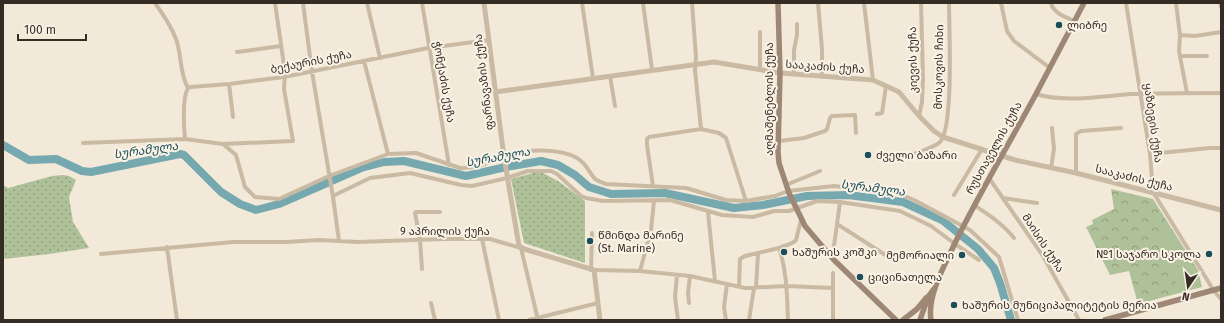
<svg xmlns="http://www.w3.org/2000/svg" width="1224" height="323" viewBox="0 0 1224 323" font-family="'Fira Sans','Noto Sans Georgian',sans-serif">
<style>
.grass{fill:url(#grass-dots)}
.park{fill:url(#park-crowns)}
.garden{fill:#afc198}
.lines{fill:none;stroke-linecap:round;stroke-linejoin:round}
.river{stroke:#76a8b0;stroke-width:8}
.minor{stroke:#cabaa4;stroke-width:4}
.tertiary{stroke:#cabaa4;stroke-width:5}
.secondary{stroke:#9e8875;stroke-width:5.5}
.poi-dot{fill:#1a4e58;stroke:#faf2e5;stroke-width:1.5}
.labels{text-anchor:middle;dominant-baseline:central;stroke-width:4;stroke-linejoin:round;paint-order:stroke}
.poi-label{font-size:11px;fill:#352c26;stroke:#faf2e5;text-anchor:start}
.street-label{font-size:11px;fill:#352c26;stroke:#faf2e5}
.water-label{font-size:12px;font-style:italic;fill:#1a4e58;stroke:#faf2e5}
</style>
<defs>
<pattern id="grass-dots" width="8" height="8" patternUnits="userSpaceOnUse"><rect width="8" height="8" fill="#afc198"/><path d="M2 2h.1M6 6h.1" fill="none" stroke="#8f9d7c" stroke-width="1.8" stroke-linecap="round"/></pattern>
<pattern id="park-crowns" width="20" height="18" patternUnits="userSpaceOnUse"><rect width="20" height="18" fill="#afc198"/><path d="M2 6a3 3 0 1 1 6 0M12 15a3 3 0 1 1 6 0" fill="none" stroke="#8f9d7c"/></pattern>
</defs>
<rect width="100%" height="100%" fill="#f2e9d8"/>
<path class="grass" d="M 533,173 L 543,173 L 558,181 L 585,201 L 585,263 L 524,243 L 511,179 Z
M 63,175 L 69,176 L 76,180 L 69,197 L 73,222 L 89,248 L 49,254 L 3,259 L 3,185 L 8,188 L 12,187 L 52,176 Z"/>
<path class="park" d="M 1111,189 L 1153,199 L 1198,270 L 1202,287 L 1138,304 L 1129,271 L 1110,275 L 1086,227 L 1093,224 L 1092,220 L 1114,209 Z"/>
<path class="garden" d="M 1169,228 L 1189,259 L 1172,269 L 1153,238 Z
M 1193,264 L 1199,284 L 1178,290 L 1172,270 Z"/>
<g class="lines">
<path class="river" d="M 3,145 L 29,160 L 56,159 L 82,171 L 91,172 L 180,154 L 184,155 L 221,192 L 240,204 L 256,210 L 279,204 L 361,168 L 384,162 L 404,161 L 466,176 L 506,167 L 541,161 L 558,165 L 575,175 L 589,187 L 611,194 L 665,193 L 734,208 L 763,205 L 807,196 L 848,195 L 903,202 L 942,220 L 978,249 L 994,268 L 1000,283 L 1011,320"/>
<path class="minor" d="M 155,3 C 163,14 171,26 176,39 C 182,55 179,72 188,88
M 303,3 L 312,72 L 333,197 L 339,241
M 367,3 L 380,58
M 422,3 L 449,165
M 582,3 L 593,78
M 643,3 L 652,70
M 692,3 L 696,57 L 695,70 L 701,129
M 818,3 L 822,49 L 822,76
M 864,3 L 873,80
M 1001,3 L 1007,31 L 1014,41 L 1050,68
M 1051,3 C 1053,13 1066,17 1074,21
M 1126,3 L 1150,154 L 1153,192 L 1214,291 L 1221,299
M 1176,3 L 1180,35 L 1179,51 L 1187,93
M 1220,3 L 1221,7
M 760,32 L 760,70
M 1180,35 L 1195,36 L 1221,32
M 237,52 L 281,46
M 1180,56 L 1207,56
M 364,61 L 388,154
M 794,74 L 794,50 L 797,35 L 797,24
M 610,76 L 615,106
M 229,84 L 233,117
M 1036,94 C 1065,103 1101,96 1132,94 C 1161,93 1191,93 1221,93
M 877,114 L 882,113 L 886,86
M 919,116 L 922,102 L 923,79 L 921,3
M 185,139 C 184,127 182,98 188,88 L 191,87 L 229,84 L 284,77 L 428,48 L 489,40
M 779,141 L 804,138 L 825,131 L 827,129 L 830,118 L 832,116 L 855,115 L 856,133
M 83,143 L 185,139 L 223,144 L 293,141 L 284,89 L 285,72 L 275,3
M 223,144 L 236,155 L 245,187 L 255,197 L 279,199 L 329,176 L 388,154 L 416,153 L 460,168 C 477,169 491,161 507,155 C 526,149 560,148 577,158 C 586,163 589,172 595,179 C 598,181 603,183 606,184 L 686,188 L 726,200 L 746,201 L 775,196 L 788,191 L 834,186 L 900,194 L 916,201 L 970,230 L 999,257 L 1018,320
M 1150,154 L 1210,148 L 1221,148
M 883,159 C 890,159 897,159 904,157 C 912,155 935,147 940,142 C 954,127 949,27 949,3
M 1051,168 L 1054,149 L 1052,128
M 1076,173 L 1076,134 L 1081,131 L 1121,128
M 989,178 L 1043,256 L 1079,320
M 786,185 L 820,171
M 653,186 L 647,145 L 647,139 L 649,137 L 701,129 L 719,133 L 726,138 L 746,201
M 954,195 L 982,149
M 333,197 L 335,195 L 370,178 L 410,173 L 461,185 L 472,186 L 507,178 L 528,171 L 551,171 L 557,174 L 581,196 L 586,198 L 603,201 L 670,200 L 722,215 L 753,217 L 774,211 L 789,211 L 817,201 L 840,202 L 900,211 L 931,226 L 955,244 L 979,260
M 1003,198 L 1037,203
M 974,205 C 989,215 1003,224 1014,238
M 708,212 L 715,281
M 837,224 L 887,256
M 482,239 L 499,320
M 167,247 L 177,320
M 779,248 C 787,271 787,296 788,320
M 101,254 L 233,242 L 286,242 L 319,240 L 358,242 L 444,239 L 490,239 L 521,248 L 538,320
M 834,259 L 834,246 L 840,202
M 422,269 L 420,240 L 415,213 L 416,212 L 440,212
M 591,270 L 592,233
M 594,270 L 640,271 L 690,276 L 745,288 L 786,286 L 833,288
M 640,271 L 651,230 L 654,201
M 677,275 L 675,297 L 678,320
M 739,286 L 740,259 L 745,256 L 779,248 C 784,245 792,245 796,240 L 801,220
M 756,287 L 758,254
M 431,303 L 435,320
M 689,303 L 688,293 L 690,276
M 529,320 L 598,303
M 726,320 L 724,307 L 727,284
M 749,320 L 754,288
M 833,320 L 833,273"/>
<path class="tertiary" d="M 484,3 L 504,157 L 519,246 L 524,249 L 594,270 L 600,320
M 495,92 L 714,62 L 780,73 L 873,80 L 899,92 L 919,116 L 934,131 L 943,137 L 1015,160 L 1076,173 L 1221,210"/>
<path class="secondary" d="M 778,3 L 780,73 L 778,152 L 779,163 L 789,193 L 805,226 L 834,260 L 896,320
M 903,320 L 917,309 L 926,298
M 920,320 L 928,297 L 934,289
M 931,320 C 927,295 945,265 955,243 C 980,192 1009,144 1036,94 C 1052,64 1068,33 1084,3
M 1105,320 L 1221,288"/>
</g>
<g class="poi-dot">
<circle cx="1059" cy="25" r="4"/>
<circle cx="868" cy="155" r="4"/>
<circle cx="590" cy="241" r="4"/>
<circle cx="784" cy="252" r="4"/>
<circle cx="1209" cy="254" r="4"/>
<circle cx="962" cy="255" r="4"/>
<circle cx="860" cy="277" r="4"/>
<circle cx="954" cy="305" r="4"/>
</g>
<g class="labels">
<g class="poi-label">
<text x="1067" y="25">ლიბრე</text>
<text x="876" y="155">ძველი ბაზარი</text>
<text x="598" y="235">წმინდა მარინე<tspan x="598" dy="13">(St. Marine)</tspan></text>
<text x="792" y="252">ხაშურის კოშკი</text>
<text x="1201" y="254" text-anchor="end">№1 საჯარო სკოლა</text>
<text x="954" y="255" text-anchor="end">მემორიალი</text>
<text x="868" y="277">ციცინათელა</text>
<text x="962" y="305">ხაშურის მუნიციპალიტეტის მერია</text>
</g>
<g class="street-label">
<text transform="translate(913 60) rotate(-91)">კიევის ქუჩა</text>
<text transform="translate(311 62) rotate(-11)">ბექაურის ქუჩა</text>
<text transform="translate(825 67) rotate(4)">სააკაძის ქუჩა</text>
<text transform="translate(939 67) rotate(-89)">მოსკოვის ჩიხი</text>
<text transform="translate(444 82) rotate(80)">ჭონქაძის ქუჩა</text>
<text transform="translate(484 82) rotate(-97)">ფარნავაზის ქუჩა</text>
<text transform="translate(769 99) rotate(-90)">აღმაშენებლის ქუჩა</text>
<text transform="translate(1153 123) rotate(82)">ყაზბეგის ქუჩა</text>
<text transform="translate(994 148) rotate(-61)">რუსთაველის ქუჩა</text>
<text transform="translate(1134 178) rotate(14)">სააკაძის ქუჩა</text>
<text x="445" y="231">9 აპრილის ქუჩა</text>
<text transform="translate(1043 243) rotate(57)">მაისის ქუჩა</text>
</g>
<g class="water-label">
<text transform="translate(146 150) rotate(-8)">სურამულა</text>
<text transform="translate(498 157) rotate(-10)">სურამულა</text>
<text transform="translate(873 188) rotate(7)">სურამულა</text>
</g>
</g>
<rect width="1224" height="323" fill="none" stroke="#352c26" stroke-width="8"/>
<g transform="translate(1188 287) rotate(193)" stroke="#faf2e5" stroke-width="3" paint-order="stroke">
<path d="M0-3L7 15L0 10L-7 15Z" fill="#352c26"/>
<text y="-6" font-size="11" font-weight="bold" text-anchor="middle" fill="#352c26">N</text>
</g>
<path d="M18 34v6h68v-6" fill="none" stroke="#352c26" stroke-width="2"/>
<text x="24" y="34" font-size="12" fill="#352c26" stroke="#faf2e5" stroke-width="3" paint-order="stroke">100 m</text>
</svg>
